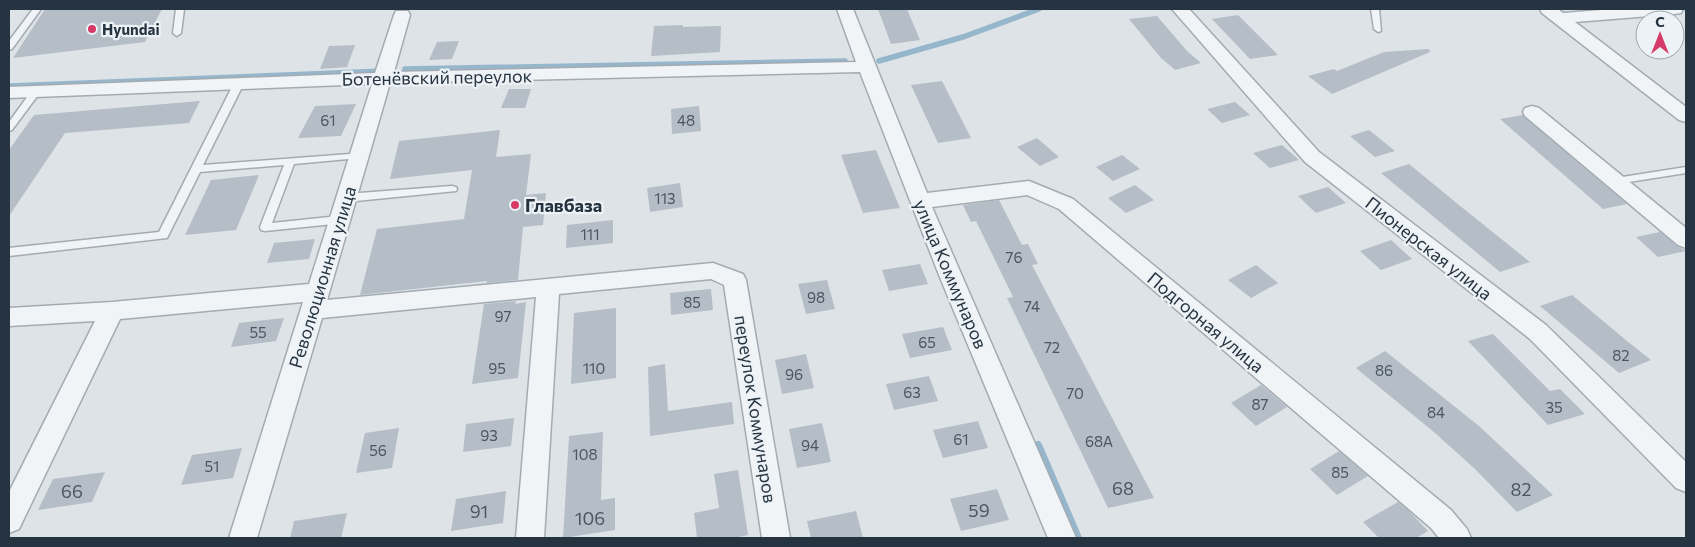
<svg xmlns="http://www.w3.org/2000/svg" width="1695" height="547" viewBox="0 0 1695 547" font-family="Commissioner,sans-serif">
<style>
.lines{fill:none;stroke-linecap:round;stroke-linejoin:round}
.stream-far1{stroke:#96b7cb;stroke-width:5.5}
.stream{stroke:#96b7cb;stroke-width:8}
.building{fill:#b5bdc6}
.lane-casing{stroke:#a3abb2;stroke-width:3}
.street-casing{stroke:#a3abb2;stroke-width:3}
.lane{fill:#f1f4f7;fill-rule:evenodd}
.street{fill:#f1f4f7;fill-rule:evenodd}
.poi-dot{fill:#d63a66;stroke:#edf2f6;stroke-width:2}
.labels{text-anchor:middle;dominant-baseline:central;stroke-width:4.5;stroke-linejoin:round;paint-order:stroke}
.far-poi-label{font-size:15px;font-weight:bold;fill:#263340;stroke:#edf2f6;text-anchor:start}
.number-label{font-size:15px;fill:#4a5662}
.street-label{font-size:18px;fill:#263340;stroke:#edf2f6}
.poi-label{font-size:18px;font-weight:bold;fill:#263340;stroke:#edf2f6;text-anchor:start}
.near-number-label{font-size:18px;fill:#4a5662}
</style>
<rect width="100%" height="100%" fill="#dee3e8"/>
<g class="lines">
<path class="stream-far1" d="M 879,61 L 963,37 L 1039,9
M 405,69 L 845,61
M 9,86 L 385,71"/>
<path class="stream" d="M 1038,445 L 1078,538"/>
</g>
<path class="building" d="M 45,9 L 162,9 L 145,42 L 13,58 Z
M 878,9 L 907,9 L 920,40 L 891,44 Z
M 1238,15 L 1278,55 L 1250,59 L 1212,19 Z
M 1157,16 L 1187,51 L 1201,63 L 1175,70 L 1161,58 L 1129,19 Z
M 683,25 L 683,27 L 721,26 L 720,52 L 651,56 L 654,26 Z
M 459,41 L 452,59 L 429,60 L 437,42 Z
M 355,45 L 347,67 L 320,69 L 329,46 Z
M 1429,49 L 1430,52 L 1332,94 L 1308,76 L 1334,69 L 1337,71 L 1384,52 Z
M 942,81 L 971,138 L 938,143 L 911,85 Z
M 509,89 L 531,89 L 525,108 L 501,108 Z
M 200,101 L 189,123 L 65,133 L 9,216 L 9,150 L 34,115 Z
M 1235,102 L 1250,115 L 1222,123 L 1207,109 Z
M 356,104 L 341,136 L 298,138 L 315,106 Z
M 699,106 L 701,131 L 672,134 L 671,109 Z
M 1523,115 L 1524,117 L 1627,204 L 1603,209 L 1500,119 Z
M 500,130 L 496,157 L 531,154 L 526,195 L 546,193 L 543,225 L 523,227 L 518,280 L 487,283 L 487,281 L 360,295 L 377,229 L 464,219 L 472,170 L 390,179 L 399,141 Z
M 1369,130 L 1395,151 L 1375,157 L 1350,136 Z
M 1037,138 L 1059,157 L 1040,166 L 1017,147 Z
M 1282,145 L 1299,160 L 1270,168 L 1253,153 Z
M 876,150 L 900,208 L 863,213 L 841,155 Z
M 1122,155 L 1140,169 L 1113,181 L 1096,167 Z
M 1409,164 L 1459,205 L 1530,262 L 1500,272 L 1381,173 Z
M 259,175 L 236,230 L 185,235 L 211,180 Z
M 680,183 L 683,207 L 650,212 L 647,188 Z
M 1135,185 L 1154,200 L 1126,213 L 1108,198 Z
M 1328,187 L 1346,203 L 1316,213 L 1298,196 Z
M 999,200 L 1022,245 L 1028,244 L 1038,264 L 1032,265 L 1154,498 L 1108,508 L 1007,298 L 1013,297 L 976,221 L 971,222 L 963,205 Z
M 613,220 L 613,243 L 566,248 L 567,225 Z
M 1660,232 L 1677,246 L 1686,251 L 1658,257 L 1636,237 Z
M 315,239 L 309,259 L 267,263 L 274,243 Z
M 1391,240 L 1412,259 L 1381,270 L 1360,251 Z
M 920,264 L 928,284 L 889,291 L 882,270 Z
M 1256,265 L 1278,283 L 1251,298 L 1228,280 Z
M 827,280 L 835,309 L 806,314 L 798,284 Z
M 711,289 L 713,310 L 671,315 L 670,293 Z
M 1572,295 L 1627,341 L 1651,360 L 1619,373 L 1540,306 Z
M 516,301 L 515,304 L 526,302 L 518,378 L 472,384 L 484,304 Z
M 616,308 L 616,378 L 571,384 L 574,313 Z
M 284,318 L 276,341 L 231,347 L 239,323 Z
M 943,327 L 952,350 L 910,358 L 902,334 Z
M 1493,334 L 1550,391 L 1560,389 L 1585,414 L 1548,425 L 1468,341 Z
M 1385,351 L 1479,426 L 1553,495 L 1517,512 L 1475,469 L 1435,433 L 1356,368 Z
M 806,354 L 814,388 L 782,394 L 775,360 Z
M 665,364 L 668,411 L 732,402 L 734,424 L 650,436 L 648,367 Z
M 929,376 L 938,401 L 894,410 L 886,384 Z
M 1261,385 L 1287,407 L 1256,426 L 1231,403 Z
M 514,418 L 511,446 L 463,452 L 466,424 Z
M 978,421 L 988,448 L 943,458 L 933,430 Z
M 822,423 L 831,462 L 797,468 L 789,429 Z
M 399,428 L 392,468 L 356,473 L 365,433 Z
M 603,432 L 601,500 L 615,498 L 615,530 L 563,538 L 569,436 Z
M 242,448 L 233,478 L 181,485 L 192,455 Z
M 1339,451 L 1368,476 L 1337,495 L 1310,469 Z
M 738,470 L 748,535 L 734,538 L 697,538 L 694,513 L 719,508 L 714,474 Z
M 105,472 L 92,502 L 38,510 L 53,479 Z
M 997,489 L 1009,520 L 961,531 L 950,499 Z
M 506,491 L 503,523 L 451,531 L 456,499 Z
M 1398,502 L 1409,511 L 1428,531 L 1416,538 L 1379,538 L 1363,522 Z
M 856,511 L 863,538 L 811,538 L 807,521 Z
M 347,513 L 341,538 L 290,538 L 294,521 Z"/>
<g class="lines">
<g class="lane-casing">
<path id="lane" d="M 33,9 L 41,9 L 12,49 L 9,50 L 9,41 Z
M 176,9 L 184,9 L 181,33 L 177,36 L 173,33 Z
M 1371,9 L 1379,9 L 1381,31 L 1378,32 L 1374,29 Z
M 239,80 L 244,83 L 203,165 L 363,153 L 364,155 L 359,158 L 294,164 L 272,223 L 339,216 L 343,217 L 344,220 L 343,223 L 265,231 L 261,230 L 260,227 L 284,165 L 200,172 L 167,238 L 9,256 L 9,248 L 159,232 L 234,83 Z
M 36,88 L 41,91 L 12,130 L 9,131 L 9,122 L 33,89 Z
M 1686,167 L 1686,173 L 1616,184 L 1611,181 L 1616,178 Z
M 452,186 L 456,187 L 457,189 L 456,191 L 346,202 L 341,198 L 346,194 Z"/>
</g>
<g class="street-casing">
<path id="street" d="M 837,9 L 853,9 L 927,193 L 1029,181 L 1073,199 L 1451,510 L 1467,529 L 1471,538 L 1439,538 L 1431,528 L 1059,209 L 1027,195 L 932,207 L 1076,538 L 1048,538 L 939,275 L 860,72 L 390,83 L 327,300 L 713,263 L 743,274 L 746,280 L 790,538 L 762,538 L 724,285 L 711,279 L 559,294 L 544,538 L 516,538 L 536,297 L 322,318 L 257,538 L 229,538 L 303,302 L 120,319 L 19,529 L 9,533 L 9,492 L 95,321 L 9,326 L 9,308 L 112,302 L 309,284 L 372,84 L 9,98 L 9,87 L 375,73 L 394,15 L 396,11 L 408,11 L 410,15 L 394,72 L 856,62 Z
M 1172,9 L 1189,9 L 1319,152 L 1546,325 L 1686,462 L 1686,492 L 1676,488 L 1530,339 L 1305,162 Z
M 1540,9 L 1558,9 L 1563,13 L 1615,9 L 1683,9 L 1681,13 L 1675,14 L 1575,22 L 1686,107 L 1686,122 L 1679,120 L 1542,13 Z
M 1532,106 L 1539,108 L 1686,228 L 1686,248 L 1678,245 L 1525,116 L 1523,112 L 1525,108 Z"/>
</g>
<use href="#lane" class="lane"/>
<use href="#street" class="street"/>
</g>
<g class="poi-dot">
<circle cx="92" cy="29" r="5"/>
<circle cx="515" cy="205" r="5"/>
</g>
<g class="labels">
<g class="far-poi-label">
<text x="102" y="29">Hyundai</text>
</g>
<g class="number-label">
<text x="328" y="120">61</text>
<text x="686" y="120">48</text>
<text x="665" y="198">113</text>
<text x="590" y="234">111</text>
<text x="1014" y="257">76</text>
<text x="816" y="297">98</text>
<text x="692" y="302">85</text>
<text x="1032" y="306">74</text>
<text x="503" y="316">97</text>
<text x="258" y="332">55</text>
<text x="927" y="342">65</text>
<text x="1052" y="347">72</text>
<text x="1621" y="355">82</text>
<text x="497" y="368">95</text>
<text x="594" y="368">110</text>
<text x="1384" y="370">86</text>
<text x="794" y="374">96</text>
<text x="912" y="392">63</text>
<text x="1075" y="393">70</text>
<text x="1260" y="404">87</text>
<text x="1554" y="407">35</text>
<text x="1436" y="412">84</text>
<text x="489" y="435">93</text>
<text x="961" y="439">61</text>
<text x="1099" y="441">68А</text>
<text x="810" y="445">94</text>
<text x="378" y="450">56</text>
<text x="585" y="454">108</text>
<text x="212" y="466">51</text>
<text x="1340" y="472">85</text>
</g>
<g class="street-label">
<text transform="translate(437 77) rotate(-1)">Ботенёвский переулок</text>
<text transform="translate(1429 248) rotate(38)">Пионерская улица</text>
<text transform="translate(951 274) rotate(67)">улица Коммунаров</text>
<text transform="translate(322 277) rotate(-73)">Революционная улица</text>
<text transform="translate(1206 322) rotate(40)">Подгорная улица</text>
<text transform="translate(756 409) rotate(81)">переулок Коммунаров</text>
</g>
<g class="poi-label">
<text x="525" y="205">Главбаза</text>
</g>
<g class="near-number-label">
<text x="1123" y="488">68</text>
<text x="1521" y="489">82</text>
<text x="72" y="491">66</text>
<text x="979" y="510">59</text>
<text x="479" y="511">91</text>
<text x="590" y="518">106</text>
</g>
</g>
<rect width="1695" height="547" fill="none" stroke="#263340" stroke-width="20"/>
<g transform="translate(1660 35)"><circle r="24" fill="#edf2f6" stroke="#9da6ad"/>
<path d="M0-4L9 19L0 12L-9 19Z" fill="#d63a66"/>
<text y="-8" font-size="14" font-weight="bold" text-anchor="middle" fill="#263340">С</text>
</g>
</svg>
